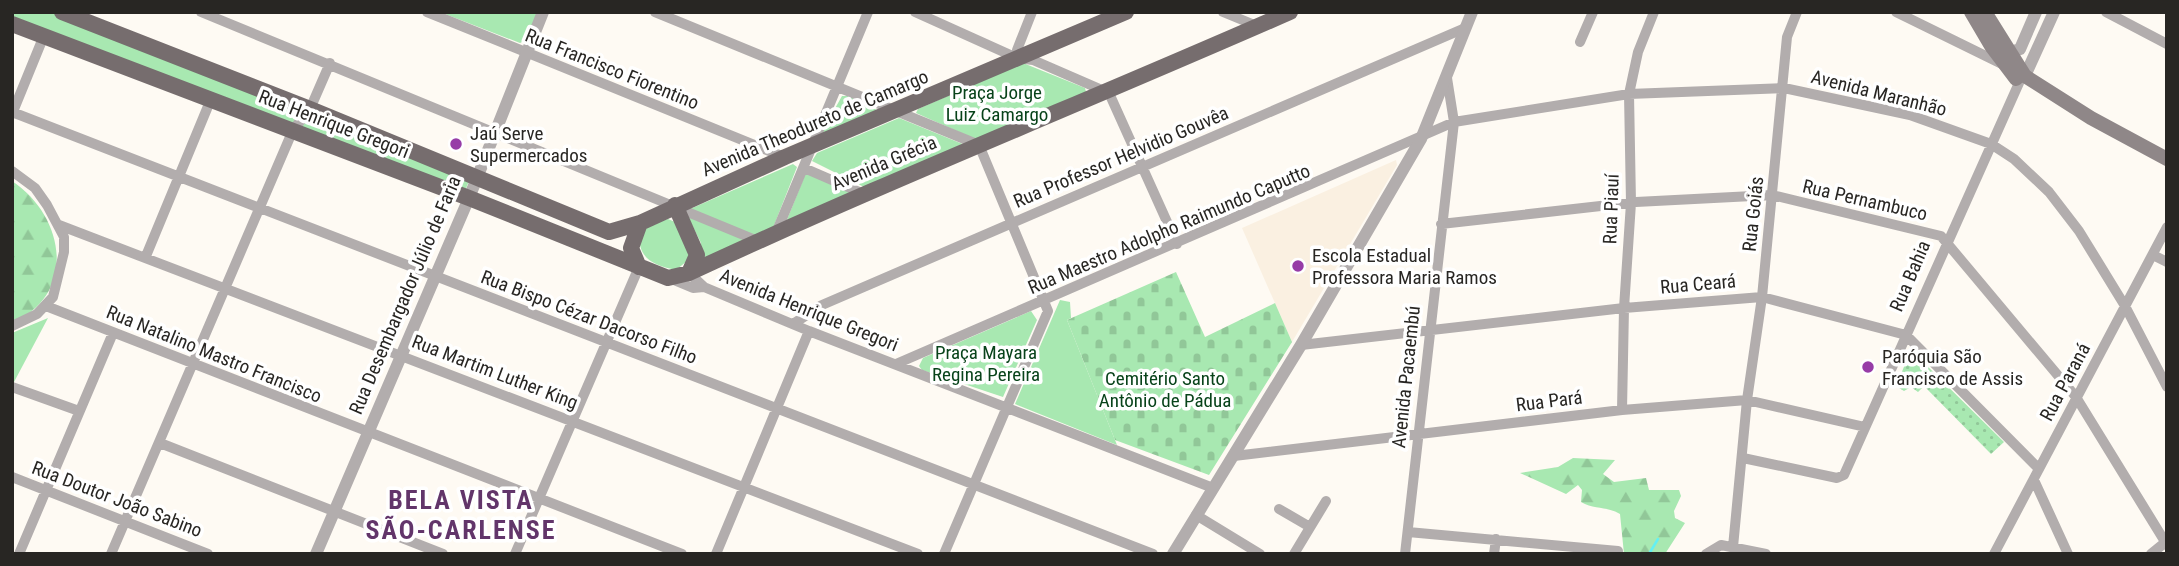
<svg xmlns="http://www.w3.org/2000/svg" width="2179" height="566" viewBox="0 0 2179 566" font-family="'Roboto Condensed',sans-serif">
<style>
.built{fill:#faf0e1}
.grass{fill:url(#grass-dots)}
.forest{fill:url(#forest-firs)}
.cemetery{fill:url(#cemetery-stones)}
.park{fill:#a8e8b1}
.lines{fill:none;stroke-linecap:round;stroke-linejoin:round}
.stream{stroke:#63f0f3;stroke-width:2.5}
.minor{stroke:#b2adad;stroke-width:10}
.tertiary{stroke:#b2adad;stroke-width:12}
.secondary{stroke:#8f8788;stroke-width:14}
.primary{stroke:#766d6e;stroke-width:16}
.poi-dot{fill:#973ca7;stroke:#fff;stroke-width:2.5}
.labels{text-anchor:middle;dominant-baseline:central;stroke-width:7;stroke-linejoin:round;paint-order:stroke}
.street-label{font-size:19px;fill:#282623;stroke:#fff}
.park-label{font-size:19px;fill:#08431a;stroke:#fff}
.poi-label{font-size:19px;fill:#282623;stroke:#fff;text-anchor:start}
.district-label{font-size:26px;font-weight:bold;letter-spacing:2px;fill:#62356a;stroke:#fff}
</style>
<defs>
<pattern id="grass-dots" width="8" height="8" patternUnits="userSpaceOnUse" patternTransform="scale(1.75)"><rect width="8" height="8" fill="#a8e8b1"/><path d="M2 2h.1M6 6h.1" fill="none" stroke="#91c798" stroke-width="1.8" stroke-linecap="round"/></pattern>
<pattern id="forest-firs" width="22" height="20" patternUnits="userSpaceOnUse" patternTransform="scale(1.75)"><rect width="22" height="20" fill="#a8e8b1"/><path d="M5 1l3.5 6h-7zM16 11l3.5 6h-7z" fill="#91c798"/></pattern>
<pattern id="cemetery-stones" width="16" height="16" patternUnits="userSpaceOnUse" patternTransform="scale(1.75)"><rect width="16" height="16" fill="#a8e8b1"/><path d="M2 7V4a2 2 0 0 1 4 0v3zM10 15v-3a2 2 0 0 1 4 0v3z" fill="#91c798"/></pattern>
</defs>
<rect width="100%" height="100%" fill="#fefaf3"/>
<path class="built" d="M 1396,160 L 1397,165 L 1292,342 L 1242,228 Z"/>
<path class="grass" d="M 1911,350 L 2004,442 L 1991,454 L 1924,386 L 1918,392 L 1911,387 L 1904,391 L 1896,386 Z"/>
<path class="forest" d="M 12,181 C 65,216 78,294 12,323 Z
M 1573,458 L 1615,460 L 1603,474 L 1614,482 L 1646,478 L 1649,490 L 1679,490 L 1681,496 L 1674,511 L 1675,518 L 1685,523 L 1665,554 L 1624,554 L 1620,514 C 1607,506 1595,510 1581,502 L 1582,490 L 1578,485 L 1566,494 L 1520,473 L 1558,467 Z"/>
<path class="cemetery" d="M 1176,272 L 1205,337 L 1275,303 L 1292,342 L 1209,475 L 1115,440 L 1067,320 Z"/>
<path class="park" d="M 12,12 L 52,12 L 469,181 L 461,201 L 12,19 Z
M 440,12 L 538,12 L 526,40 L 520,43 Z
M 1023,63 L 1085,88 L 1086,92 L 977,140 L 916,113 L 918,109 Z
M 842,96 L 849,96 L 877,110 L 816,142 Z
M 899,118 L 965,145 L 864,187 L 812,161 L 817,153 Z
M 793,164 L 797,167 L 773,228 L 756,237 L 690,209 Z
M 806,173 L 853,192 L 784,227 L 805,175 Z
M 685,211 L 749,240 L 701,264 L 701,243 Z
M 668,219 L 675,222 L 691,247 L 687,261 L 676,270 C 654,265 639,260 639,235 L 652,223 Z
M 1060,300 L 1070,302 L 1071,318 L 1067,320 L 1117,445 L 1015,404 Z
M 1031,311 L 1037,320 L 1003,397 L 922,370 L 919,366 L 923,358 Z
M 48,318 L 14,382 L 12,381 L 12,333 Z"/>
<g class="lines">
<path class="stream" d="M 1649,554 L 1658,539"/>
<path class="minor" d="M 201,12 L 758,241
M 427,12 L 784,157
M 655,12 L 979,145 L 1048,311 L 944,554
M 915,12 L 1017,58 L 1033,60 L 1109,93 L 1177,244
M 1223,12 L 1257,26
M 1896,12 L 2002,64
M 2106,12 L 2167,44
M 1580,42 L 1593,12
M 1017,58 L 1017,50 L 1032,12
M 12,112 L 1153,554
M 12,114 L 43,38
M 804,168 L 864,194
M 12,171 L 35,188 L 47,205 L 64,237 L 64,252 L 53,297 L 37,314 L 12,326
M 1441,224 L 1636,202 L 1772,195 L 1941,236 L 2076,397 L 2167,545
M 59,225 L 918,554
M 776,233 L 868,12
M 2153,255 L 2167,262
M 146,256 L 211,99
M 689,273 L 704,287 L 809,331 L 1213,488
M 669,278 L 693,288 L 704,287
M 46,306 L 682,554
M 793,324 L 822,305 L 1465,28
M 1301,345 L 1624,308 L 1762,297 L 1906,335 L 2039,469
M 896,364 L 1454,122 L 1629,94 L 1784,88 L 1910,115 L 1991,144 L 2014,159 L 2049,192 L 2079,231 L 2125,306 L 2167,387
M 12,387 L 79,411
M 1622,410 L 1624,308 L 1631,203 L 1629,94 L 1638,52 L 1654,12
M 160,443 L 443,554
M 1234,456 L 1622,410 L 1747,400 L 1865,427
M 1743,458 L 1837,478 L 1844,475 L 2019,83
M 12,477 L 208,554
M 2034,480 L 2068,554
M 1279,509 L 1310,527
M 1196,515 L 1260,554
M 1408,532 L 1618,551
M 1733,547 L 1747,400 L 1762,297 L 1787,37 L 1797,12
M 19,554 L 113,333
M 111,554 L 293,130 L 310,109 L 330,63
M 515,554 L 639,267
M 716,554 L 809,331
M 1294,554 L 1326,501
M 1405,554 L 1454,122 L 1447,78
M 1494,554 L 1496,539
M 1706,554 L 1721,545 L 1766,554
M 1994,554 L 2167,227
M 2151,554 L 2167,541"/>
<path class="tertiary" d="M 2008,53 L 2020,49 L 2036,12
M 2025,76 L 2054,12
M 316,554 L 469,198 L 543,12
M 1173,554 L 1301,345 L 1421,139 L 1472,12"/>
<path class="secondary" d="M 1971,12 L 1991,46 L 2016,79
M 1985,12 L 2025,76 L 2091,118 L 2167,159"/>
<path class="primary" d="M 62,12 L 310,109 L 609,232 L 640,223 L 785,157 L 1126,12
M 12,24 L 469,198 L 668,278 L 689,273 C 887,181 1090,100 1290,12
M 675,205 L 697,255 L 689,273
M 639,267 L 631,248 L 640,223"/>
</g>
<g class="poi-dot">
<circle cx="456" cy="144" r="7"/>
<circle cx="1298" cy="266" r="7"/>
<circle cx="1868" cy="367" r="7"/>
</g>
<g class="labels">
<g class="street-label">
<text transform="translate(612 69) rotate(22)">Rua Francisco Fiorentino</text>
<text transform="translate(1879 93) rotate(14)">Avenida Maranhão</text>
<text transform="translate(815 123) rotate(-23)">Avenida Theodureto de Camargo</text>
<text transform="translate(334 124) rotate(21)">Rua Henrique Gregori</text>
<text transform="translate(1121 157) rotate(-23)">Rua Professor Helvidio Gouvêa</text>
<text transform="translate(884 163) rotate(-23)">Avenida Grécia</text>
<text transform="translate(1865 200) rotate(13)">Rua Pernambuco</text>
<text transform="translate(1611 209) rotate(-88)">Rua Piauí</text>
<text transform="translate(1753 214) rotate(-84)">Rua Goiás</text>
<text transform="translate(1169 229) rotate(-23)">Rua Maestro Adolpho Raimundo Caputto</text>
<text transform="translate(1910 276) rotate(-67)">Rua Bahia</text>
<text transform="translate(1698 284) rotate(-5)">Rua Ceará</text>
<text transform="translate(405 295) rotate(-67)">Rua Desembargador Júlio de Faria</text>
<text transform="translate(809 310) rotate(22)">Avenida Henrique Gregori</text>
<text transform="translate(589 317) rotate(21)">Rua Bispo Cézar Dacorso Filho</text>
<text transform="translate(214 354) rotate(22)">Rua Natalino Mastro Francisco</text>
<text transform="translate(495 372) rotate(21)">Rua Martim Luther King</text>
<text transform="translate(1406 377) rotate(-84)">Avenida Pacaembú</text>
<text transform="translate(2065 382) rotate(-62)">Rua Paraná</text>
<text transform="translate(1549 401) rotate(-7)">Rua Pará</text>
<text transform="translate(117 499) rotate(21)">Rua Doutor João Sabino</text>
</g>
<g class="park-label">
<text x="997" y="92">Praça Jorge<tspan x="997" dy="22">Luiz Camargo</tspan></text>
<text x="986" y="352">Praça Mayara<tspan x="986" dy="22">Regina Pereira</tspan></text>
<text x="1165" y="378">Cemitério Santo<tspan x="1165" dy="22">Antônio de Pádua</tspan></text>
</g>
<g class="poi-label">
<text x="470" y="133">Jaú Serve<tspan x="470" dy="22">Supermercados</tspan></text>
<text x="1312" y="255">Escola Estadual<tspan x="1312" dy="22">Professora Maria Ramos</tspan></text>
<text x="1882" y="356">Paróquia São<tspan x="1882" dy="22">Francisco de Assis</tspan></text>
</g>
<g class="district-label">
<text x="461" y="500">BELA VISTA<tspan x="461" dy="30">SÃO-CARLENSE</tspan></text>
</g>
</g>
<rect width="2179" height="566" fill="none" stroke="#282623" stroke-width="28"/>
</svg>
